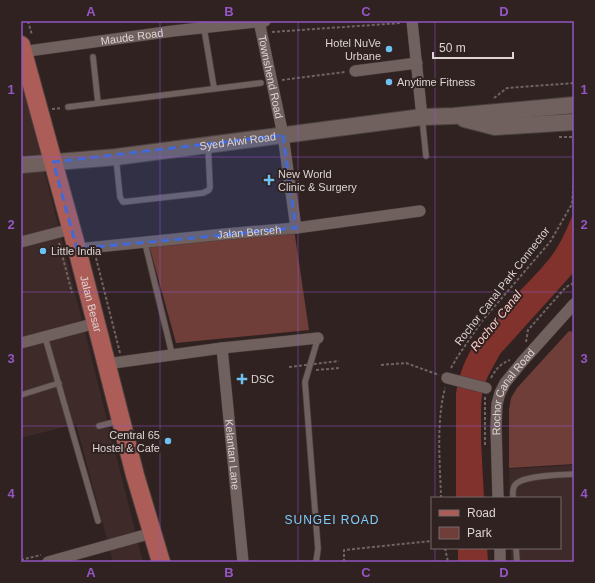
<svg xmlns="http://www.w3.org/2000/svg" width="595" height="583" viewBox="0 0 595 583" font-family="Helvetica,sans-serif">
<style>
.built{fill:#3e2a28}
.green{fill:#6f3e39}
.forest{fill:#81322d}
.lines{fill:none;stroke-linecap:round;stroke-linejoin:round}
.lane-casing{stroke:#4a403e;stroke-width:7}
.street-casing{stroke:#4a403e;stroke-width:12}
.secondary-casing{stroke:#4a403e;stroke-width:18}
.primary-casing{stroke:#4a403e;stroke-width:20}
.path{stroke:#6f6463;stroke-width:2;stroke-dasharray:3 2;stroke-linecap:butt}
.lane{stroke:#70615f;stroke-width:5.5}
.street{stroke:#70615f;stroke-width:11}
.secondary{stroke:#70615f;stroke-width:16}
.primary{stroke:#ad5d57;stroke-width:18}
.path-bridge{stroke:#6f6463;stroke-width:2;stroke-dasharray:3 2;stroke-linecap:butt}
.marked{fill:#4369d7;fill-opacity:0.2;stroke:#4369d7;stroke-width:3;stroke-dasharray:8 5;stroke-linejoin:round}
.grid{fill:none;stroke:#9456c4;stroke-width:1;stroke-opacity:0.55}
.poi-dot{fill:#6ec2f3;stroke:#2f2221;stroke-width:1.5}
.labels{text-anchor:middle;dominant-baseline:central;stroke-width:4;stroke-linejoin:round;paint-order:stroke}
.street-label{font-size:11px;fill:#ddd4d3;stroke:#2f2221}
.poi-label{font-size:11px;fill:#ddd4d3;stroke:#2f2221;text-anchor:start}
.water-label{font-size:12px;font-style:italic;fill:#ffcec8;stroke:#2f2221}
.neighbourhood-label{font-size:12px;letter-spacing:1px;fill:#81cdfb;stroke:#2f2221}
.neatline{fill:none;stroke:#9456c4;stroke-width:1.5}
.grid-label{font-size:13px;text-anchor:middle;font-weight:bold;fill:#9456c4}
</style>
<rect width="100%" height="100%" fill="#2f2221"/>
<path class="built" d="M 21,78 L 143,562 L 113,562 L 76,424 L 21,438 Z
M 574,465 L 574,562 L 511,562 L 511,548 L 560,548 L 560,498 L 510,498 L 509,469 Z"/>
<path class="green" d="M 294,229 L 309,330 L 176,343 L 149,245 Z
M 569,331 L 574,332 L 574,464 L 509,468 L 509,410 L 511,398 L 517,388 Z"/>
<path class="forest" d="M 574,212 L 574,272 L 500,354 L 487,378 L 482,394 L 481,407 L 481,441 L 484,498 L 456,498 L 456,394 C 464,334 514,302 550,258 C 561,244 567,228 574,212 Z
M 458,548 L 487,548 L 488,562 L 458,562 Z"/>
<g class="lines">
<g class="lane-casing">
<path id="lane" d="M 204,28 L 214,88
M 93,57 L 98,103
M 68,107 L 261,83
M 422,117 L 426,156
M 116,158 L 120,197 L 123,202 L 203,193 L 209,190 L 210,187 L 208,145
M 145,243 L 172,354
M 45,337 L 98,521
M 21,395 L 59,383
M 99,426 L 118,421
M 513,498 C 513,494 512,489 515,485 C 522,475 561,475 574,474
M 516,548 L 517,562
M 316,562 L 318,549 L 305,382 L 318,338"/>
</g>
<g class="street-casing">
<g id="street">
<path id="s1" d="M 259,21 L 283,135 L 296,228"/>
<path d="M 412,21 L 422,117"/>
<path id="s2" d="M 21,52 L 173,31 L 265,21"/>
<path d="M 355,71 L 417,63"/>
<path d="M 21,242 L 71,229"/>
<path id="s3" d="M 77,249 L 225,234 L 296,228 L 420,211"/>
<path d="M 21,343 L 96,323"/>
<path id="s4" d="M 222,348 L 243,562"/>
<path d="M 106,364 L 222,348 L 318,338"/>
<path d="M 447,378 L 486,388"/>
<path id="s5" d="M 498,498 L 496,427 L 497,404 L 500,393 L 505,383 L 522,362 L 574,304"/>
<path d="M 500,548 L 500,562"/>
<path d="M 48,562 L 152,533"/>
</g>
</g>
<g class="secondary-casing">
<g id="secondary">
<path d="M 464,119 L 495,127 L 574,122"/>
<path id="s6" d="M 21,165 L 116,157 L 422,117 L 453,116 L 574,105"/>
</g>
</g>
<g class="primary-casing">
<g id="primary">
<path id="s7" d="M 21,45 L 77,249 L 135,475 L 161,562"/>
</g>
</g>
<path class="path" d="M 28,21 L 32,35
M 272,32 L 401,23
M 282,80 L 345,72
M 494,98 L 507,88 L 574,83
M 52,109 L 62,108
M 559,137 L 574,137
M 59,243 L 72,293
M 96,258 L 120,353
M 526,342 L 528,330 L 566,287 L 574,283
M 381,365 L 406,363 L 439,375
M 451,368 L 458,356 L 482,321 L 550,242 L 572,204 L 574,180
M 316,370 L 340,368
M 491,378 C 496,369 500,364 510,360
M 485,445 L 485,397
M 441,498 C 440,462 436,423 445,388
M 445,548 L 448,562
M 21,560 L 41,555
M 344,562 L 344,550 L 432,541"/>
<use href="#lane" class="lane"/>
<use href="#street" class="street"/>
<use href="#secondary" class="secondary"/>
<use href="#primary" class="primary"/>
<path class="path-bridge" d="M 289,367 L 339,361"/>
</g>
<path class="marked" d="M 283,135 L 296,228 L 77,249 L 53,162 Z"/>
<path class="grid" d="M 160,21 L 160,562M 298,21 L 298,562M 435,21 L 435,498M 21,157 L 574,157M 21,292 L 574,292M 21,426 L 574,426M 435,548 L 435,562"/>
<g class="poi-dot">
<circle cx="389" cy="49" r="4"/>
<circle cx="389" cy="82" r="4"/>
<path d="M267 174h4v4h4v4h-4v4h-4v-4h-4v-4h4z"/>
<circle cx="43" cy="251" r="4"/>
<path d="M240 373h4v4h4v4h-4v4h-4v-4h-4v-4h4z"/>
<circle cx="168" cy="441" r="4"/>
</g>
<g class="labels">
<g class="street-label">
<text stroke="none"><textPath href="#s2" startOffset="112">Maude Road</textPath></text>
<text stroke="none"><textPath href="#s1" startOffset="57">Townshend Road</textPath></text>
<text stroke="none"><textPath href="#s6" startOffset="218">Syed Alwi Road</textPath></text>
<text stroke="none"><textPath href="#s3" startOffset="173">Jalan Berseh</textPath></text>
<text transform="translate(502 286) rotate(-52)">Rochor Canal Park Connector</text>
<text stroke="none"><textPath href="#s7" startOffset="268">Jalan Besar</textPath></text>
<text stroke="none"><textPath href="#s5" startOffset="111">Rochor Canal Road</textPath></text>
<text stroke="none"><textPath href="#s4" startOffset="107">Kelantan Lane</textPath></text>
</g>
<g class="poi-label">
<text x="381" y="43" text-anchor="end">Hotel NuVe<tspan x="381" dy="13">Urbane</tspan></text>
<text x="397" y="82">Anytime Fitness</text>
<text x="278" y="174">New World<tspan x="278" dy="13">Clinic &amp; Surgery</tspan></text>
<text x="51" y="251">Little India</text>
<text x="251" y="379">DSC</text>
<text x="160" y="435" text-anchor="end">Central 65<tspan x="160" dy="13">Hostel &amp; Cafe</tspan></text>
</g>
<g class="water-label">
<text transform="translate(496 321) rotate(-51)">Rochor Canal</text>
</g>
<g class="neighbourhood-label">
<text x="332" y="520">SUNGEI ROAD</text>
</g>
</g>
<rect width="595" height="583" fill="none" stroke="#2f2221" stroke-width="44"/>
<rect x="431" y="497" width="130" height="52" fill="#2f2221" stroke="#756968"/>
<rect x="439" y="510" width="20" height="6" fill="#ad5d57" stroke="#756968"/>
<text x="467" y="517" font-size="12" fill="#ddd4d3">Road</text>
<rect x="439" y="527" width="20" height="12" fill="#6f3e39" stroke="#756968"/>
<text x="467" y="537" font-size="12" fill="#ddd4d3">Park</text>
<path d="M433 52v6h80v-6" fill="none" stroke="#ddd4d3" stroke-width="2"/>
<text x="439" y="52" font-size="12" fill="#ddd4d3" stroke="#2f2221" stroke-width="3" paint-order="stroke">50 m</text>
<rect x="22" y="22" width="551" height="539" class="neatline"/>
<g class="grid-label">
<text x="91" y="16">A</text>
<text x="229" y="16">B</text>
<text x="366" y="16">C</text>
<text x="504" y="16">D</text>
<text x="11" y="94">1</text>
<text x="584" y="94">1</text>
<text x="11" y="229">2</text>
<text x="584" y="229">2</text>
<text x="11" y="363">3</text>
<text x="584" y="363">3</text>
<text x="11" y="498">4</text>
<text x="584" y="498">4</text>
<text x="91" y="577">A</text>
<text x="229" y="577">B</text>
<text x="366" y="577">C</text>
<text x="504" y="577">D</text>
</g>
</svg>
